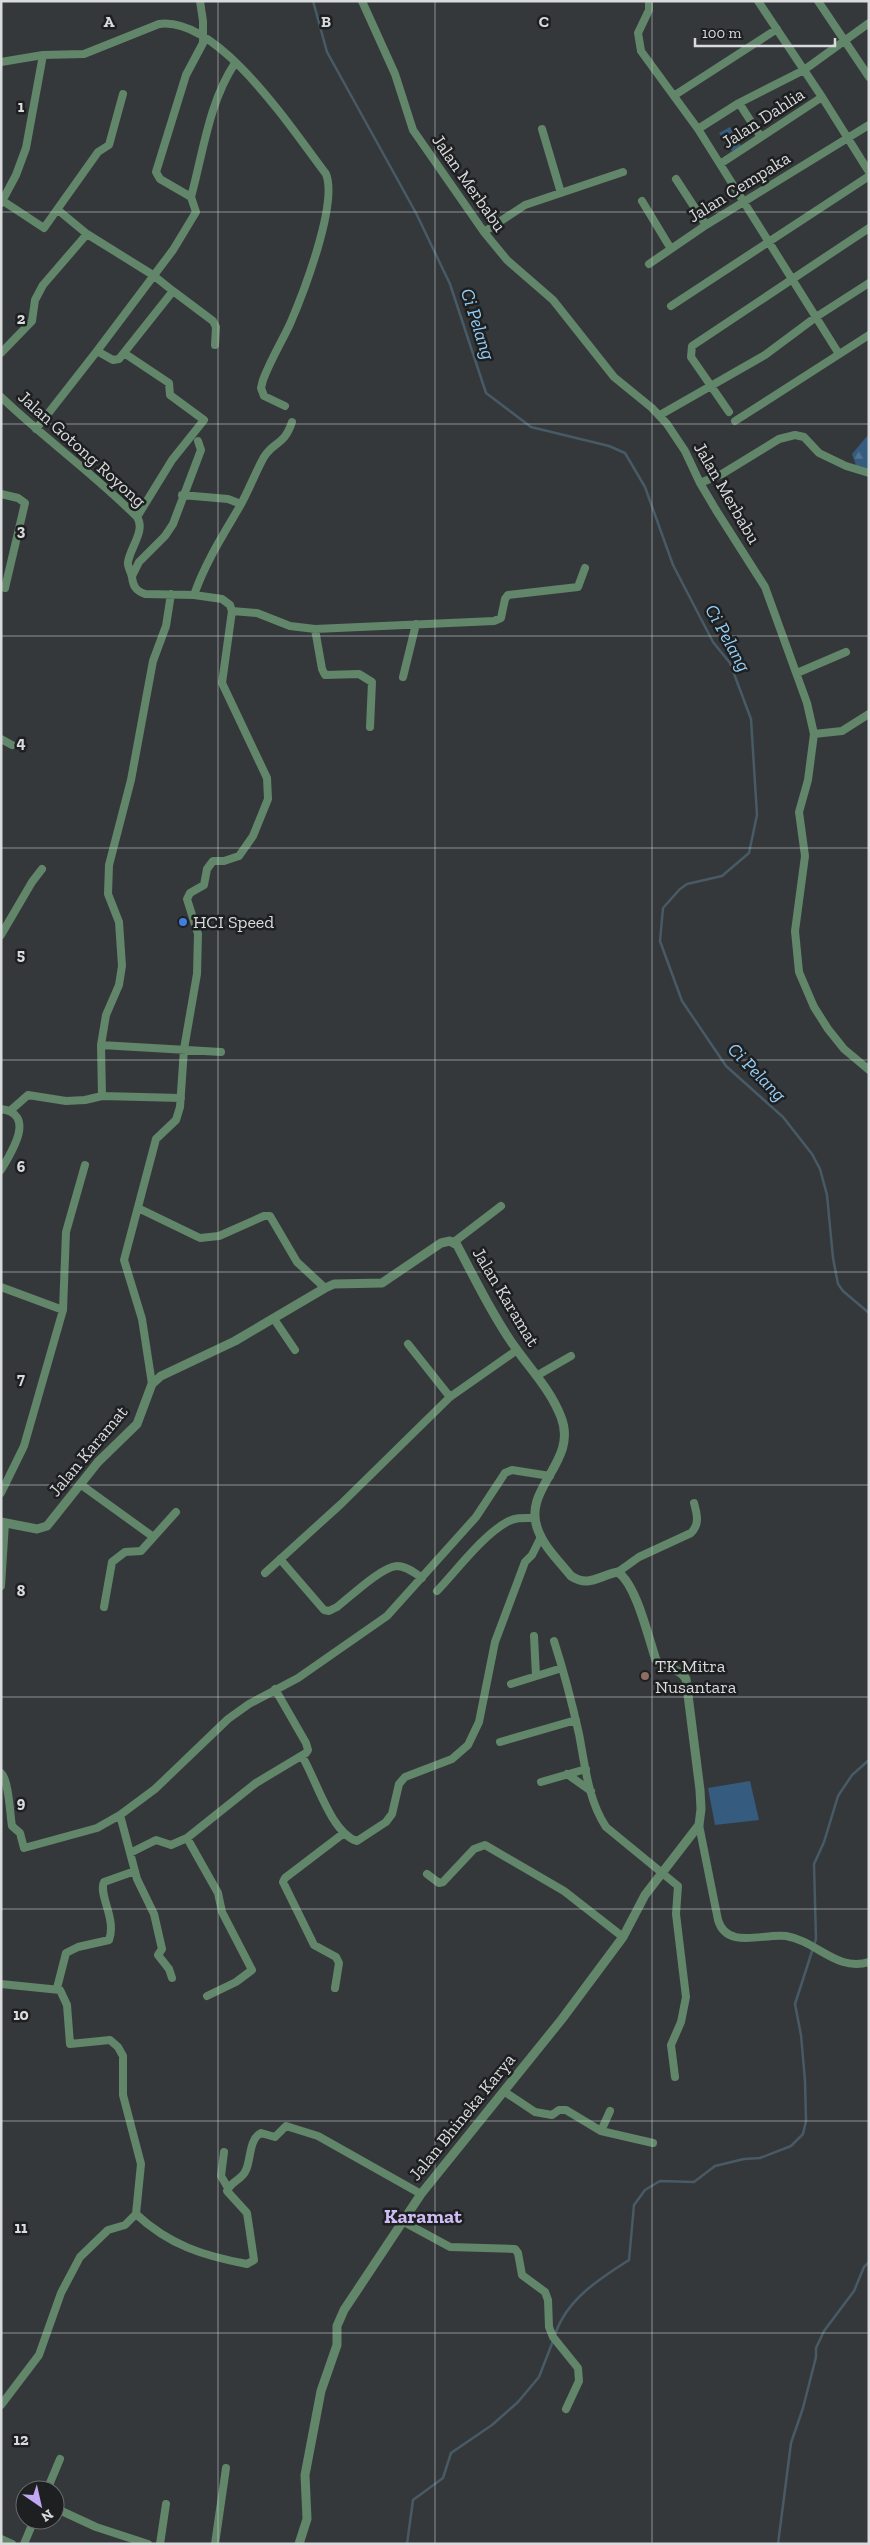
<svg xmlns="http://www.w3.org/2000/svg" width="870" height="2545" viewBox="0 0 870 2545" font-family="'Zilla Slab',serif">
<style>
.forest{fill:url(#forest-firs)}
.park{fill:#355b7e}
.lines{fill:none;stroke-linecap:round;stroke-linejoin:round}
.stream{stroke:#475a66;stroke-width:2.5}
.minor{stroke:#618669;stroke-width:8}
.tertiary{stroke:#618669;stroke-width:9}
.grid{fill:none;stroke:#d9dbdc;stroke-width:1;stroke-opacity:0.55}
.shop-dot{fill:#3f7fe0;stroke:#1e1f20;stroke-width:2}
.education-dot{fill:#8d6e63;stroke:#1e1f20;stroke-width:2}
.labels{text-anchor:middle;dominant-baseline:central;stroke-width:5;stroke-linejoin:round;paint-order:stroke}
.street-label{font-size:18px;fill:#d9dbdc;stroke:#1e1f20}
.poi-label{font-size:18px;fill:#d9dbdc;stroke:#1e1f20;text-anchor:start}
.water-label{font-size:19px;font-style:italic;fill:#93cef7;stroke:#1e1f20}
.quarter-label{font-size:20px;font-weight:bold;fill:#cfbef6;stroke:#1e1f20}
.grid-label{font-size:16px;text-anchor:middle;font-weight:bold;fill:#d9dbdc;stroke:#1e1f20;stroke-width:5;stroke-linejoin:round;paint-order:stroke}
</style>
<defs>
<pattern id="forest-firs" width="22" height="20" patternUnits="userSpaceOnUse" patternTransform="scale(1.25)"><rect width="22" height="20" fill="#355b7e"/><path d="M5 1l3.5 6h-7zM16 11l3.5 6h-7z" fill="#527290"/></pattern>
</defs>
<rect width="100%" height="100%" fill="#35383b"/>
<path class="forest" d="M 869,434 L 869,469 L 856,465 L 852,454 Z"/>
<path class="park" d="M 730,127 L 741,146 L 732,151 L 719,133 Z
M 750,1781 L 759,1820 L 715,1825 L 708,1788 Z"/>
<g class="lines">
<path class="stream" d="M 313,1 L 327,52 L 416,213 L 450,284 L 486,393 L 531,427 L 609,446 L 625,453 L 645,487 L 673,565 L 713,642 L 730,663 L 751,719 L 757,815 L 749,853 L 722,876 L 687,884 L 680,889 L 663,908 L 660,941 L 682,1001 L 726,1066 L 783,1117 L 812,1154 L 820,1169 L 827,1195 L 833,1258 L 838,1284 L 843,1291 L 869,1313
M 555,2335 C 566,2300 599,2279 629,2260 L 634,2205 L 645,2190 L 660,2181 L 694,2182 L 715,2166 L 744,2159 L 760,2158 L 791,2146 L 803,2134 L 806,2121 L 805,2081 L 801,2035 L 795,2004 L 816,1939 L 814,1864 L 824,1842 L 838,1796 L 852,1775 L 869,1760
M 407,2544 L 413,2500 L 443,2478 L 451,2453 L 492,2425 L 518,2402 L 539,2377 L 553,2341
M 778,2544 L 791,2443 L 803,2408 L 816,2357 L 816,2348 L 824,2331 L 854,2291 L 864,2267 L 869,2262"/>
<path class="minor" d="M 362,1 L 395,74 L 413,130 L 484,232 L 507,260 L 553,300 L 614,377 L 652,408 L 667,424 L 685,451 L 700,483 L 716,510 L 765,587 L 807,703 L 814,734 L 808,780 L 799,812 L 805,856 L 795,931 L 799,972 L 814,1007 L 828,1029 L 844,1049 L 869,1070
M 649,1 L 649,10 L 638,33 L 641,51 L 698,129 L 839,354
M 758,1 L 822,97 L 869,172
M 818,1 L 869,77
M 1,62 L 43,55 L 84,54 L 159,24 C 219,16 293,131 326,174 C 338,204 303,294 290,324 C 281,343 270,361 263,380 L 261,388 L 264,396 L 285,406
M 675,95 L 777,29
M 739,103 L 761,137
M 542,129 L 561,193
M 698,129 L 739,103 L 804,70 L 869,23
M 720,164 L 822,97
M 676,179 L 706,225
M 191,197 C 203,153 209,102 235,63
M 3,201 L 44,228 L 98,152 L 109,145 L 123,94
M 642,201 L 671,249
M 1,203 L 16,175 L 26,148 L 43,55
M 484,232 L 525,205 L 623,172
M 649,264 L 706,225 L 869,125
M 173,291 L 213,321 L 216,327 L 215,345
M 671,306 L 869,176
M 97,351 L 173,250 L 196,212 L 191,197 L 160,179 L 156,172 L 186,75 L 203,43 L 203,21 L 200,1
M 1,353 L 32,321 L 35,300 L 43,285 L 87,234
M 124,353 L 169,383 L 170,395 L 204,420 L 172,460 L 137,517
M 1,397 C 45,439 94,474 137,517 C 146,530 130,548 128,562 C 127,567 131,571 132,577 C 133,586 136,591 145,594 L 194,595 L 222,599 L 230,605 L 232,611 L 222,683 L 267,778 L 268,799 L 253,836 L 239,856 L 224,861 L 213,861 L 207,869 L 204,885 L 190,893 L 187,899 L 198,934 L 197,974 L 184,1049 L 180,1107 L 176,1120 L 156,1139 L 124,1260 L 142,1319 L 152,1384
M 729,412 L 691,357 L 692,346 L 869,228
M 660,415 L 765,355 L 816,317 L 869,283
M 735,421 L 869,335
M 36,429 L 97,351 L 113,360 L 119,359 L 173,291 L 153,275 L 87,234 L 58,210
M 700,483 L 722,474 L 779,439 L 795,435 L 804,437 L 819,453 L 846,466 L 869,473
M 1,494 L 18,498 L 25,503 L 5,588
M 182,495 L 228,499 L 241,504
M 132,576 L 139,562 L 165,536 L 173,524 L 201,450 L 198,441
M 194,595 C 205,563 223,535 240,506 C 249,490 255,473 264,457 C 274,441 284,446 292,422
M 232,611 L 257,613 L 290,626 L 315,629 L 494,621 L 501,618 L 505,599 L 508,595 L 578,587 L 585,568
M 315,629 L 322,669 L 325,675 L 359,674 L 372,682 L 370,727
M 797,673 L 846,652
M 403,677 L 416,624
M 814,734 L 842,731 L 869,714
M 1,739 L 12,745
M 1,935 L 32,882 L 42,869
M 101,1045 L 221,1052
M 102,1096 L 101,1045 L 106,1015 L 119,985 L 122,966 L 119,922 L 108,894 L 109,865 L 131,780 L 153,661 L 166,626 L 171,594
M 1,1109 C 37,1114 11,1153 1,1170
M 11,1110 L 28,1095 L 66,1101 L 85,1100 L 102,1096 L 181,1098
M 138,1208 L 200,1238 L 219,1236 L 264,1216 L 270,1216 L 297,1262 L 325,1288
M 454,1242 L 501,1206
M 1,1287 L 63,1310
M 274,1319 L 295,1350
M 408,1344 L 450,1397
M 538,1375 L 571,1356
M 80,1484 L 152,1536
M 1,1493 L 24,1446 L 63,1310 L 66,1232 L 85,1165
M 280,1559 L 324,1610 L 329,1611 L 337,1607 C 350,1597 381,1567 397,1566 C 406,1566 415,1573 422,1578
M 618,1572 L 639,1557 L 691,1533 C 700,1524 697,1514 694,1503
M 265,1573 L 341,1504 L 450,1397 L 517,1350
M 1,1586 L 5,1523
M 437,1591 C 457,1570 482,1536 507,1522 C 516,1517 525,1518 535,1518
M 104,1607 L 112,1562 L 125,1552 L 141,1551 L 176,1512
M 534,1636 L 536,1676
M 554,1641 C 564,1672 572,1703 579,1734 C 585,1765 588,1800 606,1827 L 678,1886 L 676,1914 L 686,1997 L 681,2022 L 671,2045 L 675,2077
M 511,1684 L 562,1668
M 500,1742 L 576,1720
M 302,1756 C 316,1779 331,1833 357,1841 L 386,1822 L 392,1814 L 399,1784 L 405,1777 L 452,1759 L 468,1745 L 479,1722 L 495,1642 L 525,1562 L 532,1555 L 541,1537
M 1,1773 C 9,1780 10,1815 12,1826 L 20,1833 L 24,1848 L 97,1828 L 120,1815 L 155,1789 L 228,1719 L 249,1704 L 298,1678 L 387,1616 L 476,1517 L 505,1473 L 512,1470 L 550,1476
M 567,1774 L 591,1791
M 541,1782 L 586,1769
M 120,1815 L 137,1879 L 154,1914 L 162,1949 L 158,1955 L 169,1969 L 172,1978
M 699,1825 L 718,1920 C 727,1950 763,1933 786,1936 C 817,1941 836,1972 869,1962
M 187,1838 L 218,1893 L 222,1912 L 252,1970 L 236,1982 L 207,1996
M 130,1853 L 156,1840 L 171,1845 L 187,1838 L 256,1783 L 306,1753 L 308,1750 L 306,1743 L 275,1689
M 427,1874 L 439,1883 L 443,1882 L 474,1849 L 485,1845 L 564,1891 L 623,1937
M 1,1984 L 60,1990 L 67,2005 L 70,2044 L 110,2040 L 118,2047 L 123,2056 L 123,2095 L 141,2164 L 136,2214 L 125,2225 L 108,2230 L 80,2257 L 61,2293 L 39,2355 L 1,2405
M 57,1988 L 66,1953 L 78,1947 L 109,1940 C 117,1919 98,1895 104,1882 L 135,1871
M 335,1988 L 339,1963 L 336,1957 L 314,1945 L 283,1882 L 285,1878 L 344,1833
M 505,2092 L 535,2112 L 552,2115 L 559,2110 L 566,2110 L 601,2131 L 610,2111
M 601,2131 L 653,2143
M 224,2152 L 221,2176 L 228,2188
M 136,2214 C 169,2245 204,2256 247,2264 L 254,2260 L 247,2213 L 227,2191 C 231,2181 242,2180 246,2170 C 251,2159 249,2139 261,2133 L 275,2137 L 286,2126 L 318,2136 L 421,2194
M 402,2221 L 450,2247 L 515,2249 L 518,2253 L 522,2275 L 545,2292 L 548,2300 L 549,2327 L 553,2337 L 578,2368 L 579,2381 L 566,2409
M 47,2490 L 60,2459
M 55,2508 L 96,2527 L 148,2544
M 1,2539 L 12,2544
M 24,2544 L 34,2520
M 160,2544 L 166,2504
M 215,2544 L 226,2468"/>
<path class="tertiary" d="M 1,1522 L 37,1529 L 47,1526 L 98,1462 L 137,1424 L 152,1384 L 161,1376 L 235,1341 L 325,1288 L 334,1284 L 382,1283 L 441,1243 L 450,1241 L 457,1245 C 475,1279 495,1320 517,1350 C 533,1372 551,1391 561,1417 C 579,1462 521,1488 538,1530 C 544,1547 560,1562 571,1576 C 589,1588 600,1575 618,1572 C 637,1586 648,1637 656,1660 C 663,1670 680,1667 686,1679 L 700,1790 L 701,1809 L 699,1825 L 645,1895 L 623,1937 L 562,2019 L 421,2194 L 344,2310 L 337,2326 L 337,2345 L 321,2391 L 305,2475 L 307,2519 L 299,2544"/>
</g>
<path class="grid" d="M 218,1 L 218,2544M 435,1 L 435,2544M 652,1 L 652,2544M 1,212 L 869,212M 1,424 L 869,424M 1,636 L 869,636M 1,848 L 869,848M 1,1060 L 869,1060M 1,1272 L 869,1272M 1,1485 L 869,1485M 1,1697 L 869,1697M 1,1909 L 869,1909M 1,2121 L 869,2121M 1,2333 L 869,2333"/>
<circle class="shop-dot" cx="183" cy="922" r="5"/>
<circle class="education-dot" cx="645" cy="1676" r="5"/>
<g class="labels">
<g class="street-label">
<text transform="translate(763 118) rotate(-33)">Jalan Dahlia</text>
<text transform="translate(469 183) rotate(55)">Jalan Merbabu</text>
<text transform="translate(739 187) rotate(-32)">Jalan Cempaka</text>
<text transform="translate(82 449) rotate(42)">Jalan Gotong Royong</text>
<text transform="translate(727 493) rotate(60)">Jalan Merbabu</text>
<text transform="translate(506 1297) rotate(59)">Jalan Karamat</text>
<text transform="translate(88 1451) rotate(-50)">Jalan Karamat</text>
<text transform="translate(462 2117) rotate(-51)">Jalan Bhineka Karya</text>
</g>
<g class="poi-label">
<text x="193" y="922">HCI Speed</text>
<text x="655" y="1666">TK Mitra<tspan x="655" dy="21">Nusantara</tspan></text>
</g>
<g class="water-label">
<text transform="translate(478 324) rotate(72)">Ci Pelang</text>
<text transform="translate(728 638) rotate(61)">Ci Pelang</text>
<text transform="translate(757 1072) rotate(45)">Ci Pelang</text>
</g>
<g class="quarter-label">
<text x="423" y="2216">Karamat</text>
</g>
</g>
<g class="grid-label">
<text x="109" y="27">A</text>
<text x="326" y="27">B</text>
<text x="544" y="27">C</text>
<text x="21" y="112">1</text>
<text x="21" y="324">2</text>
<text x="21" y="536">3</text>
<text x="21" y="748">4</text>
<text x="21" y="960">5</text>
<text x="21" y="1172">6</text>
<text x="21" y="1384">7</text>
<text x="21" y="1596">8</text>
<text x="21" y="1808">9</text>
<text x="21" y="2020">10</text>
<text x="21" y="2233">11</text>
<text x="21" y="2445">12</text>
</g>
<rect width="870" height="2545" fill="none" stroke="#d9dbdc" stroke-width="5"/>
<g transform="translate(40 2505) rotate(146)"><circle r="24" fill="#1e1f20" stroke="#696a6b"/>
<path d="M0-4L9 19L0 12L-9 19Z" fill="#c0a8f4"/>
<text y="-8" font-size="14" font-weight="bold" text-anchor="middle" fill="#d9dbdc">N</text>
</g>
<path d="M695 38v8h140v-8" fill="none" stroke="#d9dbdc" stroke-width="2.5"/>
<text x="702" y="38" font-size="15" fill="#d9dbdc" stroke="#1e1f20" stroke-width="4" paint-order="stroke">100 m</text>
</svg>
